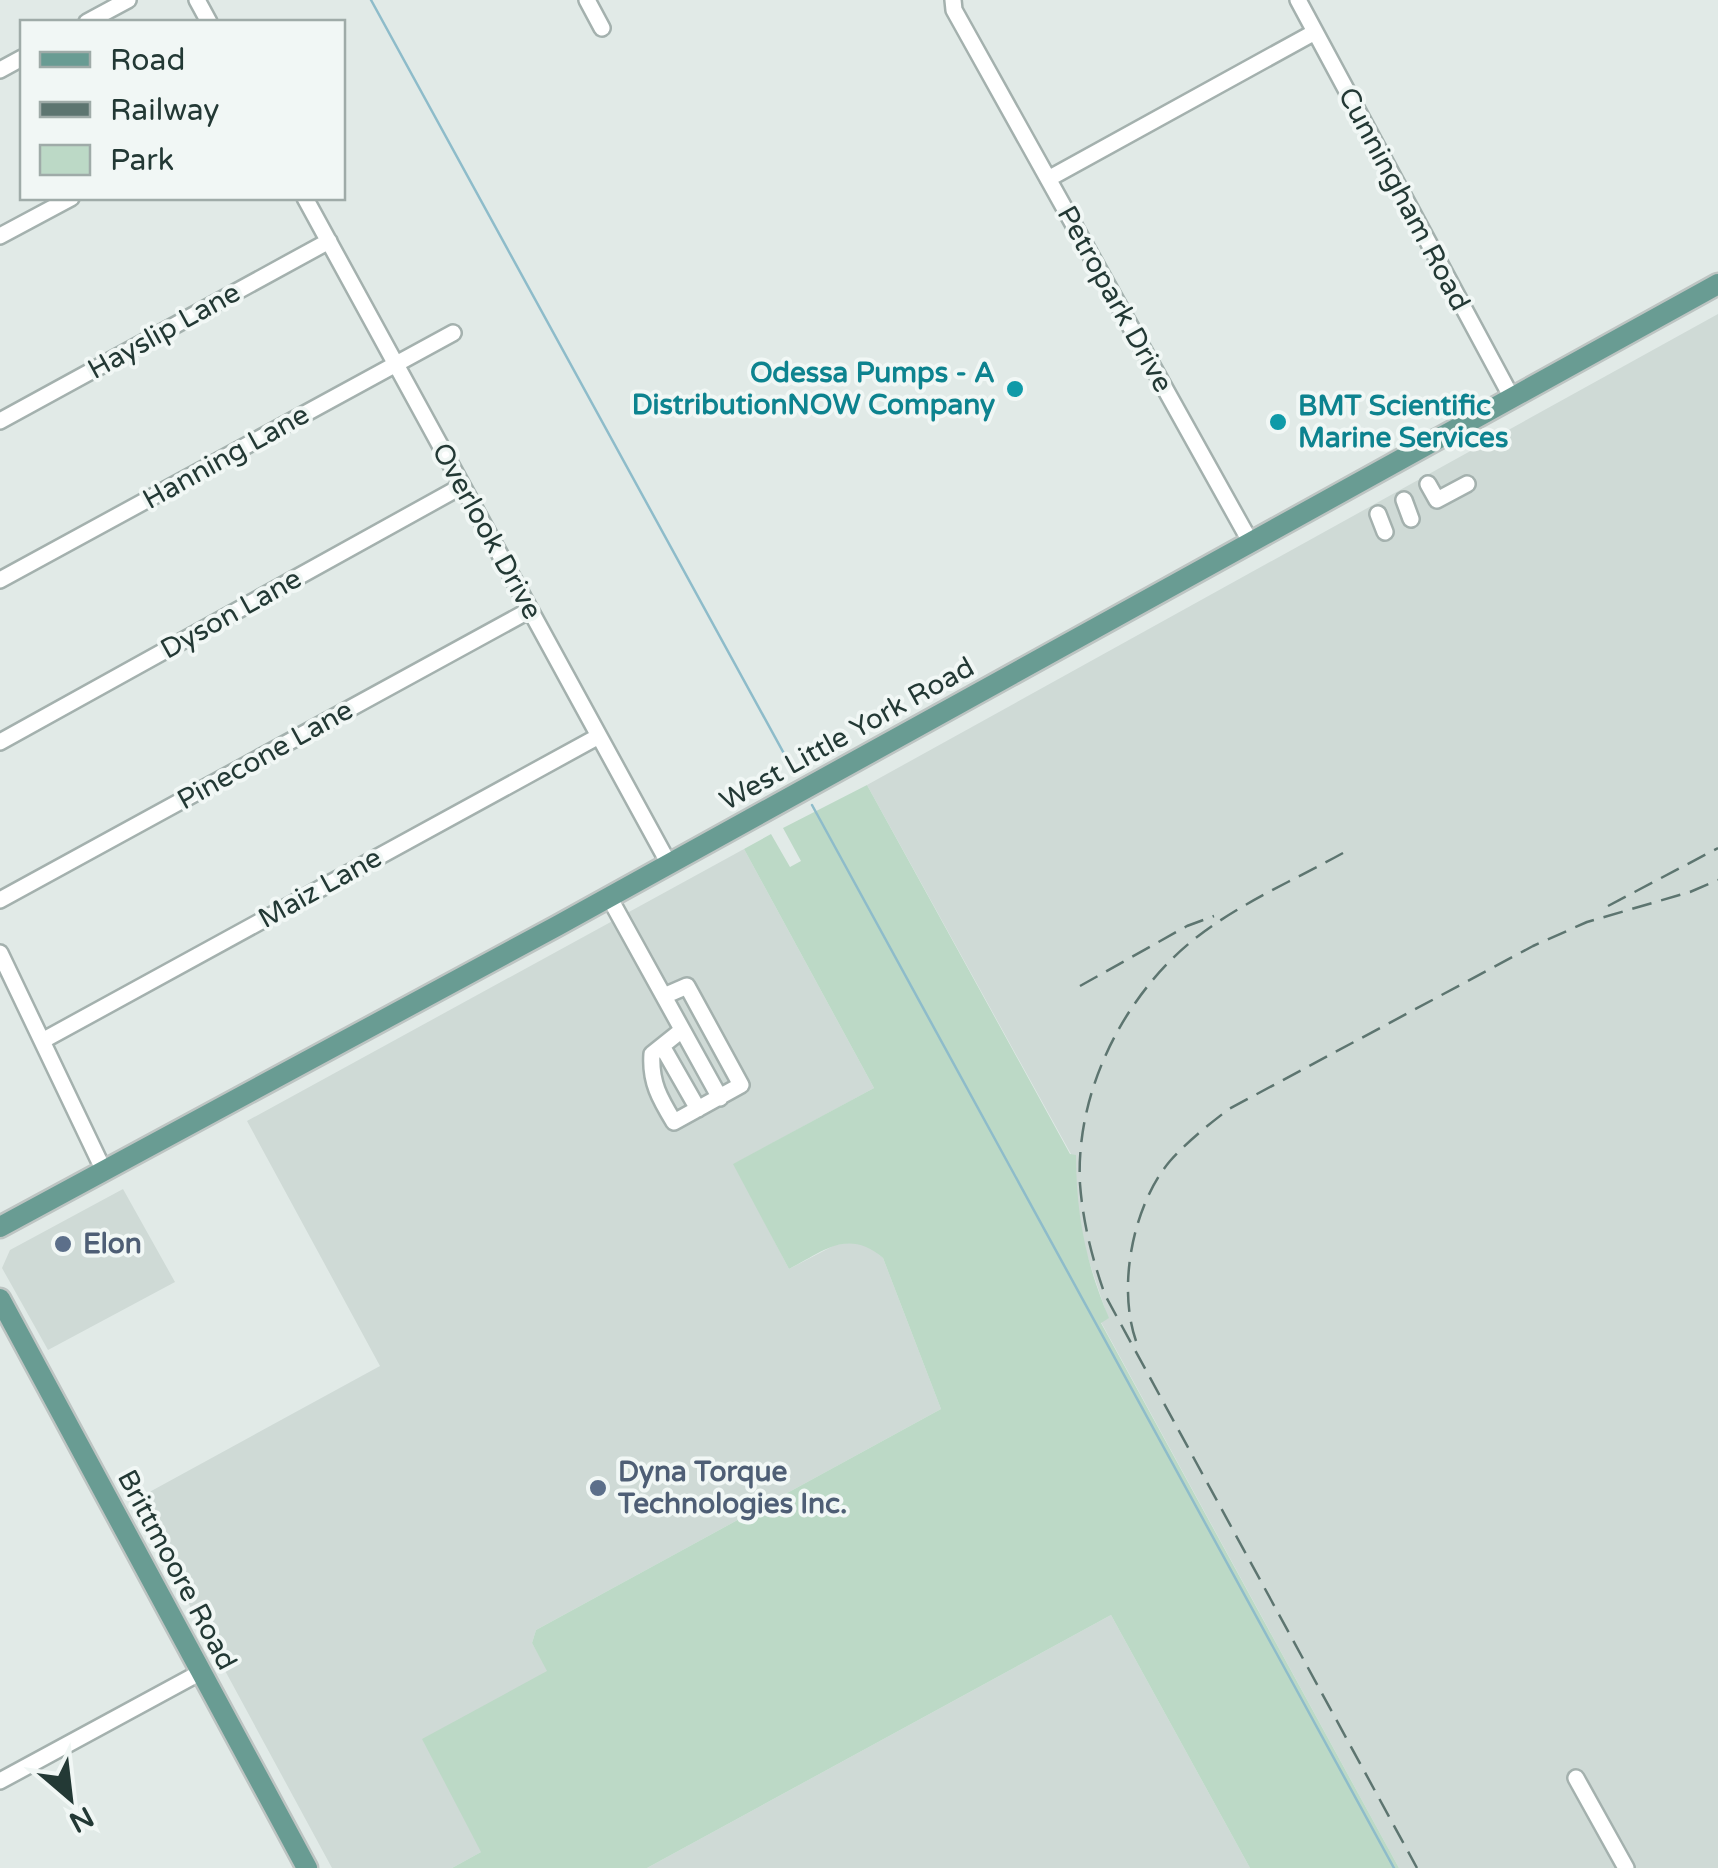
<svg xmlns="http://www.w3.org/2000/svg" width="1718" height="1868" viewBox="0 0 1718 1868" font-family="'Varela Round',sans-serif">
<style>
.built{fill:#cfdad6}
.green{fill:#bcd9c6}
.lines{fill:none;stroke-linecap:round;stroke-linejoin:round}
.stream{stroke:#8ebcca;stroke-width:2.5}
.minor-casing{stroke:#a4b1ae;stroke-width:20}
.major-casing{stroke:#bdc4c2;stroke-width:25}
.minor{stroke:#fff;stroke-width:15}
.major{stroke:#699c93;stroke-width:20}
.rail{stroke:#5d7570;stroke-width:2.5;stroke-dasharray:20 10;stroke-linecap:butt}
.culture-dot{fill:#0f9aa8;stroke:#f1f7f5;stroke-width:4}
.service-dot{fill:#5c6f8a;stroke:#f1f7f5;stroke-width:4}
.labels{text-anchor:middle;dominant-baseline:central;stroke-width:8;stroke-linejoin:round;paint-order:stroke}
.street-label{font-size:28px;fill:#233935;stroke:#f1f7f5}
.culture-label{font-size:28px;font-weight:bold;fill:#0d838f;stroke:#f1f7f5;text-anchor:end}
.service-label{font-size:28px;font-weight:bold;fill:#4e5e75;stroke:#f1f7f5;text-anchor:start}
</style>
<rect width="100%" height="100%" fill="#e1eae7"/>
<path class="built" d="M 1718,314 L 1718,1868 L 1399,1868 L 1101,1322 L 1108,1318 L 1082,1240 L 1071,1154 L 867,785 Z
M 744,849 L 874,1088 L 734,1164 L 789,1269 L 835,1245 L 853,1242 L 869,1246 L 883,1258 L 941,1409 L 536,1630 L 532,1643 L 548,1671 L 481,1852 L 452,1868 L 332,1868 L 133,1501 L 380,1366 L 247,1121 Z
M 123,1189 L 175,1282 L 48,1350 L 2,1268 L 10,1250 Z
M 1111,1615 L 1250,1868 L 647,1868 Z"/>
<path class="green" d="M 867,785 L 1070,1154 L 1076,1155 C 1076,1214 1086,1264 1109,1318 L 1101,1323 L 1399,1868 L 1250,1868 L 1111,1615 L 647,1868 L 452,1868 L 481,1852 L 422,1739 L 547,1671 L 532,1643 L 536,1630 L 941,1409 L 883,1258 C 848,1228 824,1251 789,1269 L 733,1164 L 874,1088 L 744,849 L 771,834 L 790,867 L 801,861 L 783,828 Z"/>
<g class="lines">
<path class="stream" d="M 371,0 L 793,770
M 812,805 L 1394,1868"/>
<g class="minor-casing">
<path id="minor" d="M 197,0 L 209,22
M 587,0 L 602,28
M 953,0 L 954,10 L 1251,543
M 1298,0 L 1512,398
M 87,22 L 128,0
M 0,70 L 22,58
M 1048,179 L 1315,32
M 305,198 L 669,864
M 0,236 L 71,198
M 0,421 L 329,241
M 1428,484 L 1437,500 L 1467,484
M 1404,500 L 1411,519
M 1378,514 L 1385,532
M 0,580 L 453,333
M 0,742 L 462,486
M 609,897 L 720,1098
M 0,900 L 530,610
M 0,953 L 104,1171
M 664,996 L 687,986 L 741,1085 L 674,1122 C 660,1099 650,1082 652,1054 L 682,1030
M 42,1041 L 599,736
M 662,1046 L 698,1109
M 1576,1778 L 1626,1868
M 0,1781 L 201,1672"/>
</g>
<g class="major-casing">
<path id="major" d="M 0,1227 L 557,926 L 1718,284
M 0,1299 L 307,1868"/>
</g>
<use href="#minor" class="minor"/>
<use href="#major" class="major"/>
<path class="rail" d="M 1343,853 C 1294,880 1241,903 1197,937 C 1125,993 1075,1091 1080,1184 C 1083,1223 1092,1258 1105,1295 L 1417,1868
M 1608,906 L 1718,848
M 1080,986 L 1187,926 L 1214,916
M 1136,1341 C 1117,1286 1133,1205 1170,1161 C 1188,1141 1208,1125 1229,1109 L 1533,946 L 1587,922 L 1690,892 L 1718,880"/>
</g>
<g class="culture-dot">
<circle cx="1015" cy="389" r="10"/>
<circle cx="1278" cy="422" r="10"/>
</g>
<g class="service-dot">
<circle cx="63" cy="1244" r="10"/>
<circle cx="598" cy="1488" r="10"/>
</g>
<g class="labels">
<g class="street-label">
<text transform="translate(1404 199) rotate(62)">Cunningham Road</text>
<text transform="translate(1115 299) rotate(61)">Petropark Drive</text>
<text transform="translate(164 331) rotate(-29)">Hayslip Lane</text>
<text transform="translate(226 457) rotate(-29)">Hanning Lane</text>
<text transform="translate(487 531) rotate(61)">Overlook Drive</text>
<text transform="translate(231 614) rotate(-29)">Dyson Lane</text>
<text transform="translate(847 734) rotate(-29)">West Little York Road</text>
<text transform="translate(265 755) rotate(-29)">Pinecone Lane</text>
<text transform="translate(320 888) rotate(-29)">Maiz Lane</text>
<text transform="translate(177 1570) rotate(62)">Brittmoore Road</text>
</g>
<g class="culture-label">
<text x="995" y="373">Odessa Pumps - A<tspan x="995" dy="32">DistributionNOW Company</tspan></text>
<text x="1298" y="406" text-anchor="start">BMT Scientific<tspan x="1298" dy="32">Marine Services</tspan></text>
</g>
<g class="service-label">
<text x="83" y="1244">Elon</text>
<text x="618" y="1472">Dyna Torque<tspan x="618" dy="32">Technologies Inc.</tspan></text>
</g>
</g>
<rect x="20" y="20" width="325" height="180" fill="#f1f7f5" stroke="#9faba8" stroke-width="2.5"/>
<rect x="40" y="52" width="50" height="15" fill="#699c93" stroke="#9faba8" stroke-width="2.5"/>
<text x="110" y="70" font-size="30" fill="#233935">Road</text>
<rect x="40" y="102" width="50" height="15" fill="#5d7570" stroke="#9faba8" stroke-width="2.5"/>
<text x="110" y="120" font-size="30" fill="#233935">Railway</text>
<rect x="40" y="145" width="50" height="30" fill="#bcd9c6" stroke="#9faba8" stroke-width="2.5"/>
<text x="110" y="170" font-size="30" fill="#233935">Park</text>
<g transform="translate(70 1798) rotate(152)" stroke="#f1f7f5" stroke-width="8" paint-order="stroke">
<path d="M0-8L18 38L0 25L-18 38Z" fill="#233935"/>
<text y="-15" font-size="28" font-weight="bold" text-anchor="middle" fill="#233935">N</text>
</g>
</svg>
